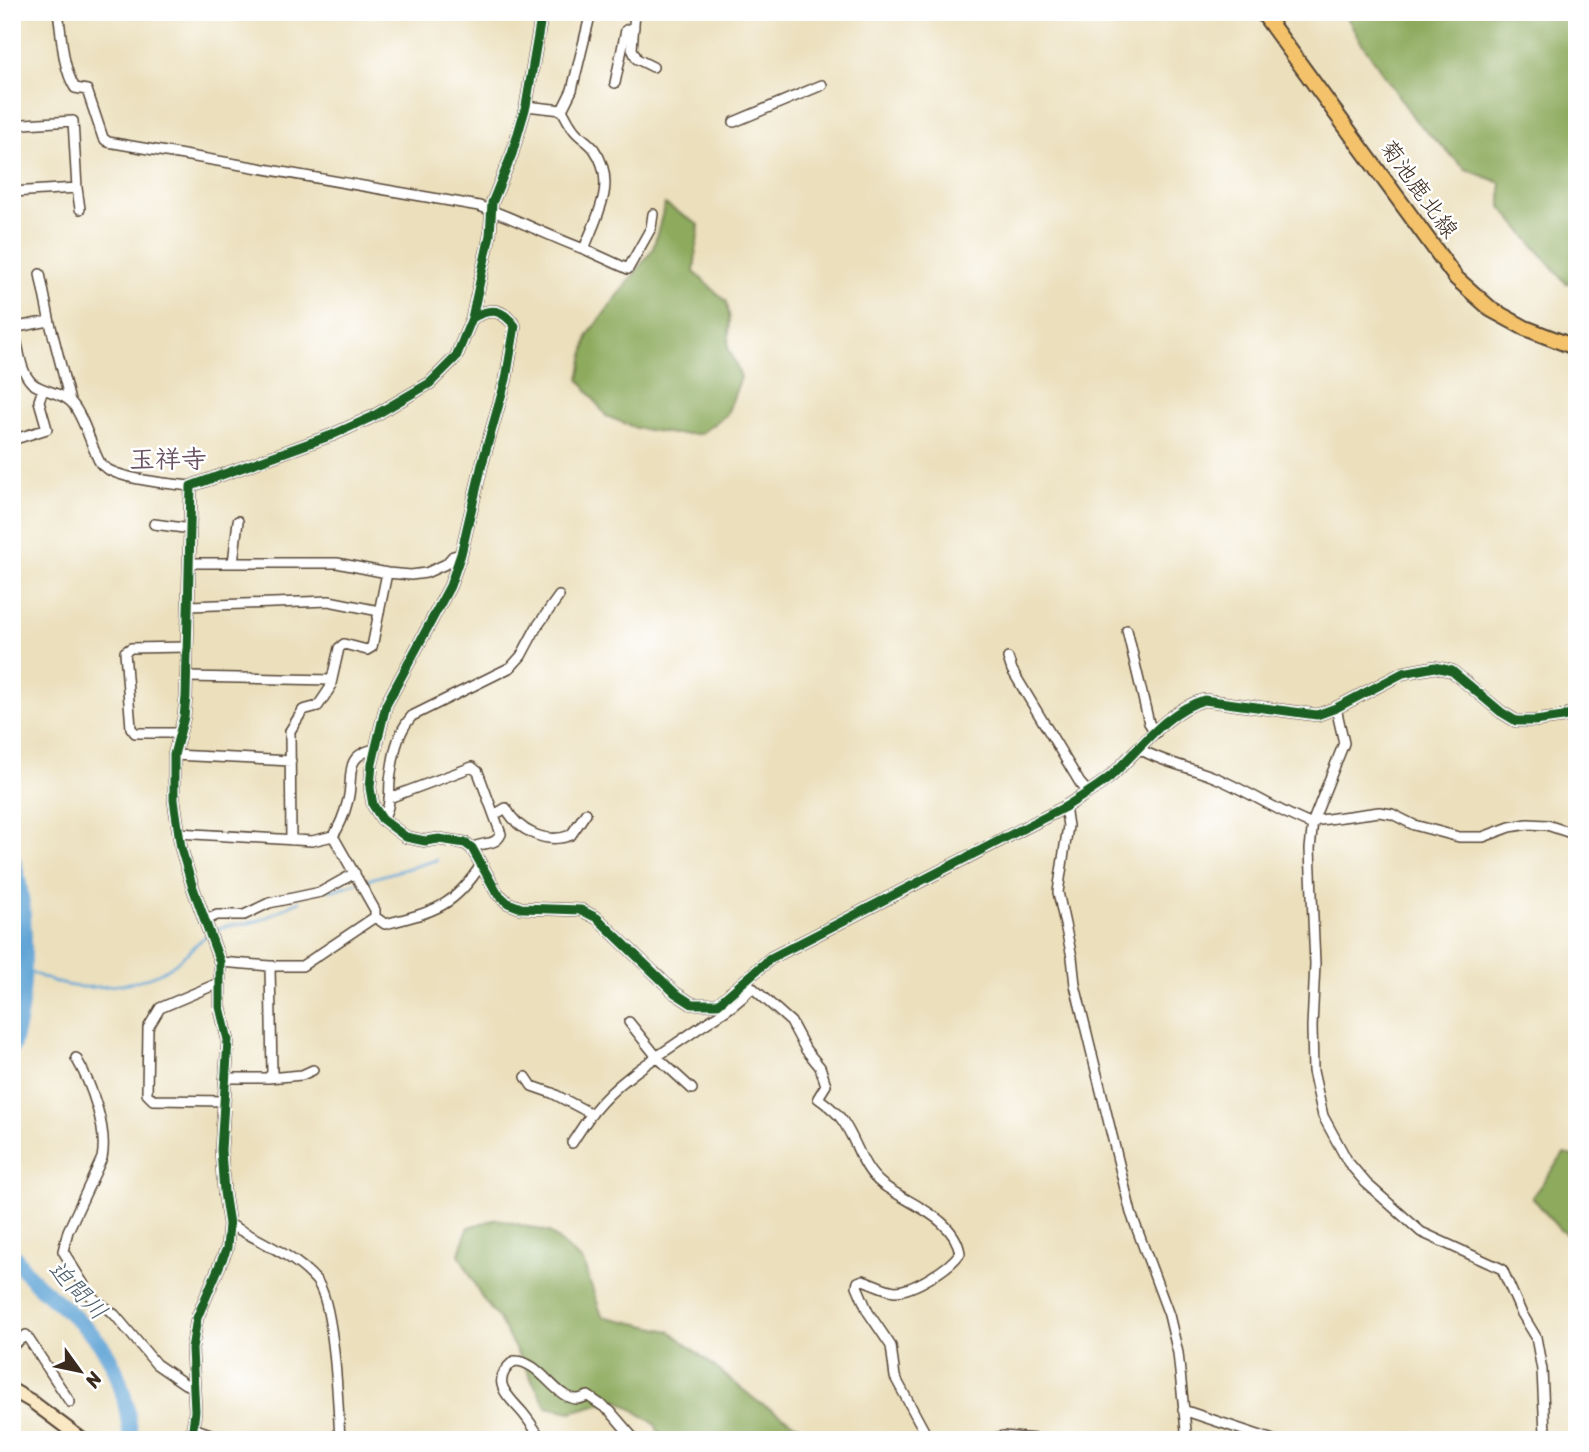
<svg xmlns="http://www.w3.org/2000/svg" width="1589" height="1452" viewBox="0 0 1589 1452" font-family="Sriracha,'Klee One',sans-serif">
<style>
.forest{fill:#8daa5d;stroke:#646a3e;stroke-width:2}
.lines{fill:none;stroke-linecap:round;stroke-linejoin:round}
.stream{stroke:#60a4d5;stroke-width:2.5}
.river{stroke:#60a4d5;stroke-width:16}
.minor-casing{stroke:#554536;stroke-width:12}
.tertiary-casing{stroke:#554536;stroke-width:14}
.secondary-casing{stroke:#554536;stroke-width:16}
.primary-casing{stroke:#554536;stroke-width:18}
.minor{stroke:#fff;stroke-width:9}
.tertiary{stroke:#fff;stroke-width:10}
.secondary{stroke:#fae7c3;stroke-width:12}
.primary{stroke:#f3c26a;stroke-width:14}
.cycleway-casing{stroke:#fff;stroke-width:13}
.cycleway{stroke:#1b5e20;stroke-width:9}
.labels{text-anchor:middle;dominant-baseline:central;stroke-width:5;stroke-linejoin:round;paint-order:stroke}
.street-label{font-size:23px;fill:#3b2a1e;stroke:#fff}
.water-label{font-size:24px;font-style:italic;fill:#4a5b67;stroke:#fff}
.quarter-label{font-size:26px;font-weight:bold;fill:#695262;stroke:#fff}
</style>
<rect width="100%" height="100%" fill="#fff"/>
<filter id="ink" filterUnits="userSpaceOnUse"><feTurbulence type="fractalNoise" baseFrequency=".0143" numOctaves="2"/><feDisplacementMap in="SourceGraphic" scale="14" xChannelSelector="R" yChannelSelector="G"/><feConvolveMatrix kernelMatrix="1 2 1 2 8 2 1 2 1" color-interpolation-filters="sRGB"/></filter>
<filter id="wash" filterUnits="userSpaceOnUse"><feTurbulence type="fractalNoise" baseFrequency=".00686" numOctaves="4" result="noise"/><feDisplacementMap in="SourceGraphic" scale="28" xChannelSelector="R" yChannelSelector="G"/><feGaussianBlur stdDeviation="1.57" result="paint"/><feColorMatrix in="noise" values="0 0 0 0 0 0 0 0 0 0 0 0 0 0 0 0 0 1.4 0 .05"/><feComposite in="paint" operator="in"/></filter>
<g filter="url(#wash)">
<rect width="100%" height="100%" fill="#ebdfbc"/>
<path class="forest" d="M 1344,12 L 1577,12 L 1577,284 L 1566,283 L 1501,207 L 1501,183 L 1465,169 L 1416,121 L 1361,42 Z
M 665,204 L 699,225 L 694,272 L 727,302 L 730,321 L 728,348 L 741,377 L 727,414 L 700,434 L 673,434 L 636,428 L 606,416 L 579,379 L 588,335 L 653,249 Z
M 1564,1154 L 1577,1157 L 1577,1242 L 1559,1229 L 1532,1197 Z
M 497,1219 L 549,1232 L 583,1262 L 602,1316 L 670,1331 L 757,1401 L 809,1432 L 818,1440 L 662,1440 L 655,1424 L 617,1399 L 571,1412 L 547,1407 L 498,1318 L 482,1298 L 459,1254 L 468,1227 Z"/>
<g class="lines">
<path class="stream" d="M 363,881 L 437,860
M 330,891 L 357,883
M 213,932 C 229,921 242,927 260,920 C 274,915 286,906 300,901
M 24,969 C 35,974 47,980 59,983 C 90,993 144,984 170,967 C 184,958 194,945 207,935"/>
<path class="river" d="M 12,858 C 29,906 27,997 12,1047
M 12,1254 C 21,1265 29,1278 40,1287 C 62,1307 89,1326 106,1352 C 122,1378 128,1409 131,1440"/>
</g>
</g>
<g filter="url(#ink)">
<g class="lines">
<g class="minor-casing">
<path id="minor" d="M 58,12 C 62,36 62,67 75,88 L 87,90 L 103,138 L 108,142 L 479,206 C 515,218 548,236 584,249 C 597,215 618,183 594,149 C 588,141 579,137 574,130 C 569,124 566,117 562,110
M 635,12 L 632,49 L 637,59 L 653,67
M 615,83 L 626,30 L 634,27
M 526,106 L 562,110
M 562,110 L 572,90 L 591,12
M 734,122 L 822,85
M 24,124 L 73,121 L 77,188
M 12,192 L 77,188 L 80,209
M 584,249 L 628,269 L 651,228 L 653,214
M 40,274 L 50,323 L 70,401
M 12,327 C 20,344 18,370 32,383 C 43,392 61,392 71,402 C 83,415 91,445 99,461 C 107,479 172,484 191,486
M 12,328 L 49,321
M 12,440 L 47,429 L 39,401 L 43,389
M 154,524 L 191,529
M 190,563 L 337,563 L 387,573 L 411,575 L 426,573 L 446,564 L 453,556 L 461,554
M 233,563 L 238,521
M 189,606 L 329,601 L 379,611
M 1127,630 L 1149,723 L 1156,733
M 1008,658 L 1012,670 L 1080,783 L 1088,792
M 187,677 L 332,680
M 1336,708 L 1344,743 L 1313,821 L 1310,849 L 1315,964 L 1312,1027 L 1313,1071 L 1323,1116 L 1348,1162 L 1366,1183 L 1421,1232 L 1502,1269 L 1521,1312 L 1536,1337 L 1542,1370 L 1545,1433 L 1544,1440
M 179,733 L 135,733 L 131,728 L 125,652 L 131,648 L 187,647
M 1138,748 C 1161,762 1189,767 1214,777 C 1248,791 1279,812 1313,825
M 174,755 L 291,761
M 389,798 L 472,767 L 478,772 L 501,834 C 495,847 483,841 472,848
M 1065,807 L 1068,826 L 1058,892 L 1072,957 L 1075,985 L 1131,1213 L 1169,1315 L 1178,1353 L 1187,1440
M 494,815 L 506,808 C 518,831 546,845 571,835 L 586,813
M 382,819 C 391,808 389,795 390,781 C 393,757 396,734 412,716 L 511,667 L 521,656 L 536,628 L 559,596
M 1313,821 L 1379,812 L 1392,814 L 1414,825 L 1459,837 L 1483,837 L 1510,827 L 1528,824 L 1547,825 L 1577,835
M 178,833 L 312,841 L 333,836 C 340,826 345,812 348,800 C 354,777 342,755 376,749
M 333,836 L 375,910 L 375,917 L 385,924 C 433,912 455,907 482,863
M 291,840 L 290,731 L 303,710 L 318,706 L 330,688 L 339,648 L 344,644 L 367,650 L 372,647 L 387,573
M 204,921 L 217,915 L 244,915 L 269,903 L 321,892 L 355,873
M 220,962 L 270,966 L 302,966 L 375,917
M 745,981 L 791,1022 L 806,1050 L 820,1067 L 826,1085 L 818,1098 C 827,1105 836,1111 842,1120 C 857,1140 861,1168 882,1184 C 908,1204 954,1217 960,1253 C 950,1268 913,1291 895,1291 C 885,1290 872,1283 863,1280 L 858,1282 L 857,1286 L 868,1312 L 891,1346 L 895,1377 L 929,1440
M 221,982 L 160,1008 L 148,1028 L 147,1094 L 153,1100 L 225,1101
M 629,1022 L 657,1057 L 692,1089
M 76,1058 C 91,1083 108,1129 102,1158 L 68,1231 L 63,1251 L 91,1296 L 115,1315 L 156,1364 L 185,1384 L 194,1387
M 526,1077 L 532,1086 L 552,1093 L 592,1114
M 226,1078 L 268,1078 L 272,1073 L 270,966
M 268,1078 L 302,1075 L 313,1070
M 572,1143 C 579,1132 586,1121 594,1111 C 620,1078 662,1054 696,1030 C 716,1016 735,1007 752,988
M 229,1224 C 257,1240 294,1255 316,1280 C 335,1302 338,1407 340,1440
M 12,1346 L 26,1335 L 70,1402
M 1183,1410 L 1273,1440
M 193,1428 L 227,1440
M 542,1440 C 535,1430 529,1420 522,1412 C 507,1395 489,1381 514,1361 C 540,1360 555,1399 577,1399 C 581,1399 584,1397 588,1396 L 610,1411 L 635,1440
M 985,1440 L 1003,1436 L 1048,1440"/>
</g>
<g class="tertiary-casing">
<path id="tertiary" d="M 472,318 C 491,307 502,309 515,326 L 506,379 L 482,464 L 461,554 L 450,586 L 386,705 L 372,764 L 370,788 L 373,805 L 382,819 L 406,837 L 425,841 L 439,839 L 465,843 L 472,848 L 497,893 L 508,903 L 521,908 L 581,910 L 597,918 L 675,993 L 692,1004 L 718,1004 L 771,958 L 1065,807 C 1080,797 1097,788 1111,776 C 1139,750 1166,711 1204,700 L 1317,715 L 1336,708 L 1403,673 L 1435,667 L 1452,671 L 1501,712 L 1516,721 L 1535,721 L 1563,717 L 1577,710
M 186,1440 L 193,1428 L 195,1411 L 192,1349 L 197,1318 L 227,1248 L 229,1224 L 224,1192 L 221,1150 L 228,1040 L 220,1007 L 220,962 L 192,885 L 181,848 L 174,800 L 174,755 L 184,717 L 186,697 L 191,486 L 332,435 L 372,417 L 430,383 L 456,357 L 472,318 L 490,235 L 492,203 L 512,154 L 526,106 L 542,12"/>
</g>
<g class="secondary-casing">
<path id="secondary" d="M 12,1390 L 31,1401 L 83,1440"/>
</g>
<g class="primary-casing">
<path id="primary" d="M 1262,12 L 1456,278 L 1492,310 L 1525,328 L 1577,348"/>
</g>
<use href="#minor" class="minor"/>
<use href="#tertiary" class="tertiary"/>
<use href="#secondary" class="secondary"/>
<use href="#primary" class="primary"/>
<g class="cycleway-casing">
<path id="cycleway" d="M 472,318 C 491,307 502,309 515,326 L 506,379 L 482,464 L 461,554 L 450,586 L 386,705 L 372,764 L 370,788 L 373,805 L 382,819 L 406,837 L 425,841 L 439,839 L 465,843 L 472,848 L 497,893 L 508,903 L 521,908 L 581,910 L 597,918 L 675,993 L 692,1004 L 718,1004 L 771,958 L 1065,807 C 1080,797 1097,788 1111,776 C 1139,750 1166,711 1204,700 L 1317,715 L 1336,708 L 1403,673 L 1435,667 L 1452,671 L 1501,712 L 1516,721 L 1535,721 L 1563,717 L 1577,710
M 186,1440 L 193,1428 L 195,1411 L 192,1349 L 197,1318 L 227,1248 L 229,1224 L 224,1192 L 221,1150 L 228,1040 L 220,1007 L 220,962 L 192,885 L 181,848 L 174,800 L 174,755 L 184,717 L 186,697 L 191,486 L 332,435 L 372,417 L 430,383 L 456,357 L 472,318 L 490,235 L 492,203 L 512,154 L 526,106 L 542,12"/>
</g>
<use href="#cycleway" class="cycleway"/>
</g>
</g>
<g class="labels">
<g class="street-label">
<text transform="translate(1419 189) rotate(54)">菊池鹿北線</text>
</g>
<g class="water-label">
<text transform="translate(78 1290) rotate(46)">迫間川</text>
</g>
<g class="quarter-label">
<text x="168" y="459">玉祥寺</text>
</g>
</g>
<rect width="1589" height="1452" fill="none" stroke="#fff" stroke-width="42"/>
<g transform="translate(80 1371) rotate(123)" stroke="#ffffff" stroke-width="5" paint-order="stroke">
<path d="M0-5L12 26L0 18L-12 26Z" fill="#3b2a1e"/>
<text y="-10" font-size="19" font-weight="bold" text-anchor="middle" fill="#3b2a1e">N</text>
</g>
</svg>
